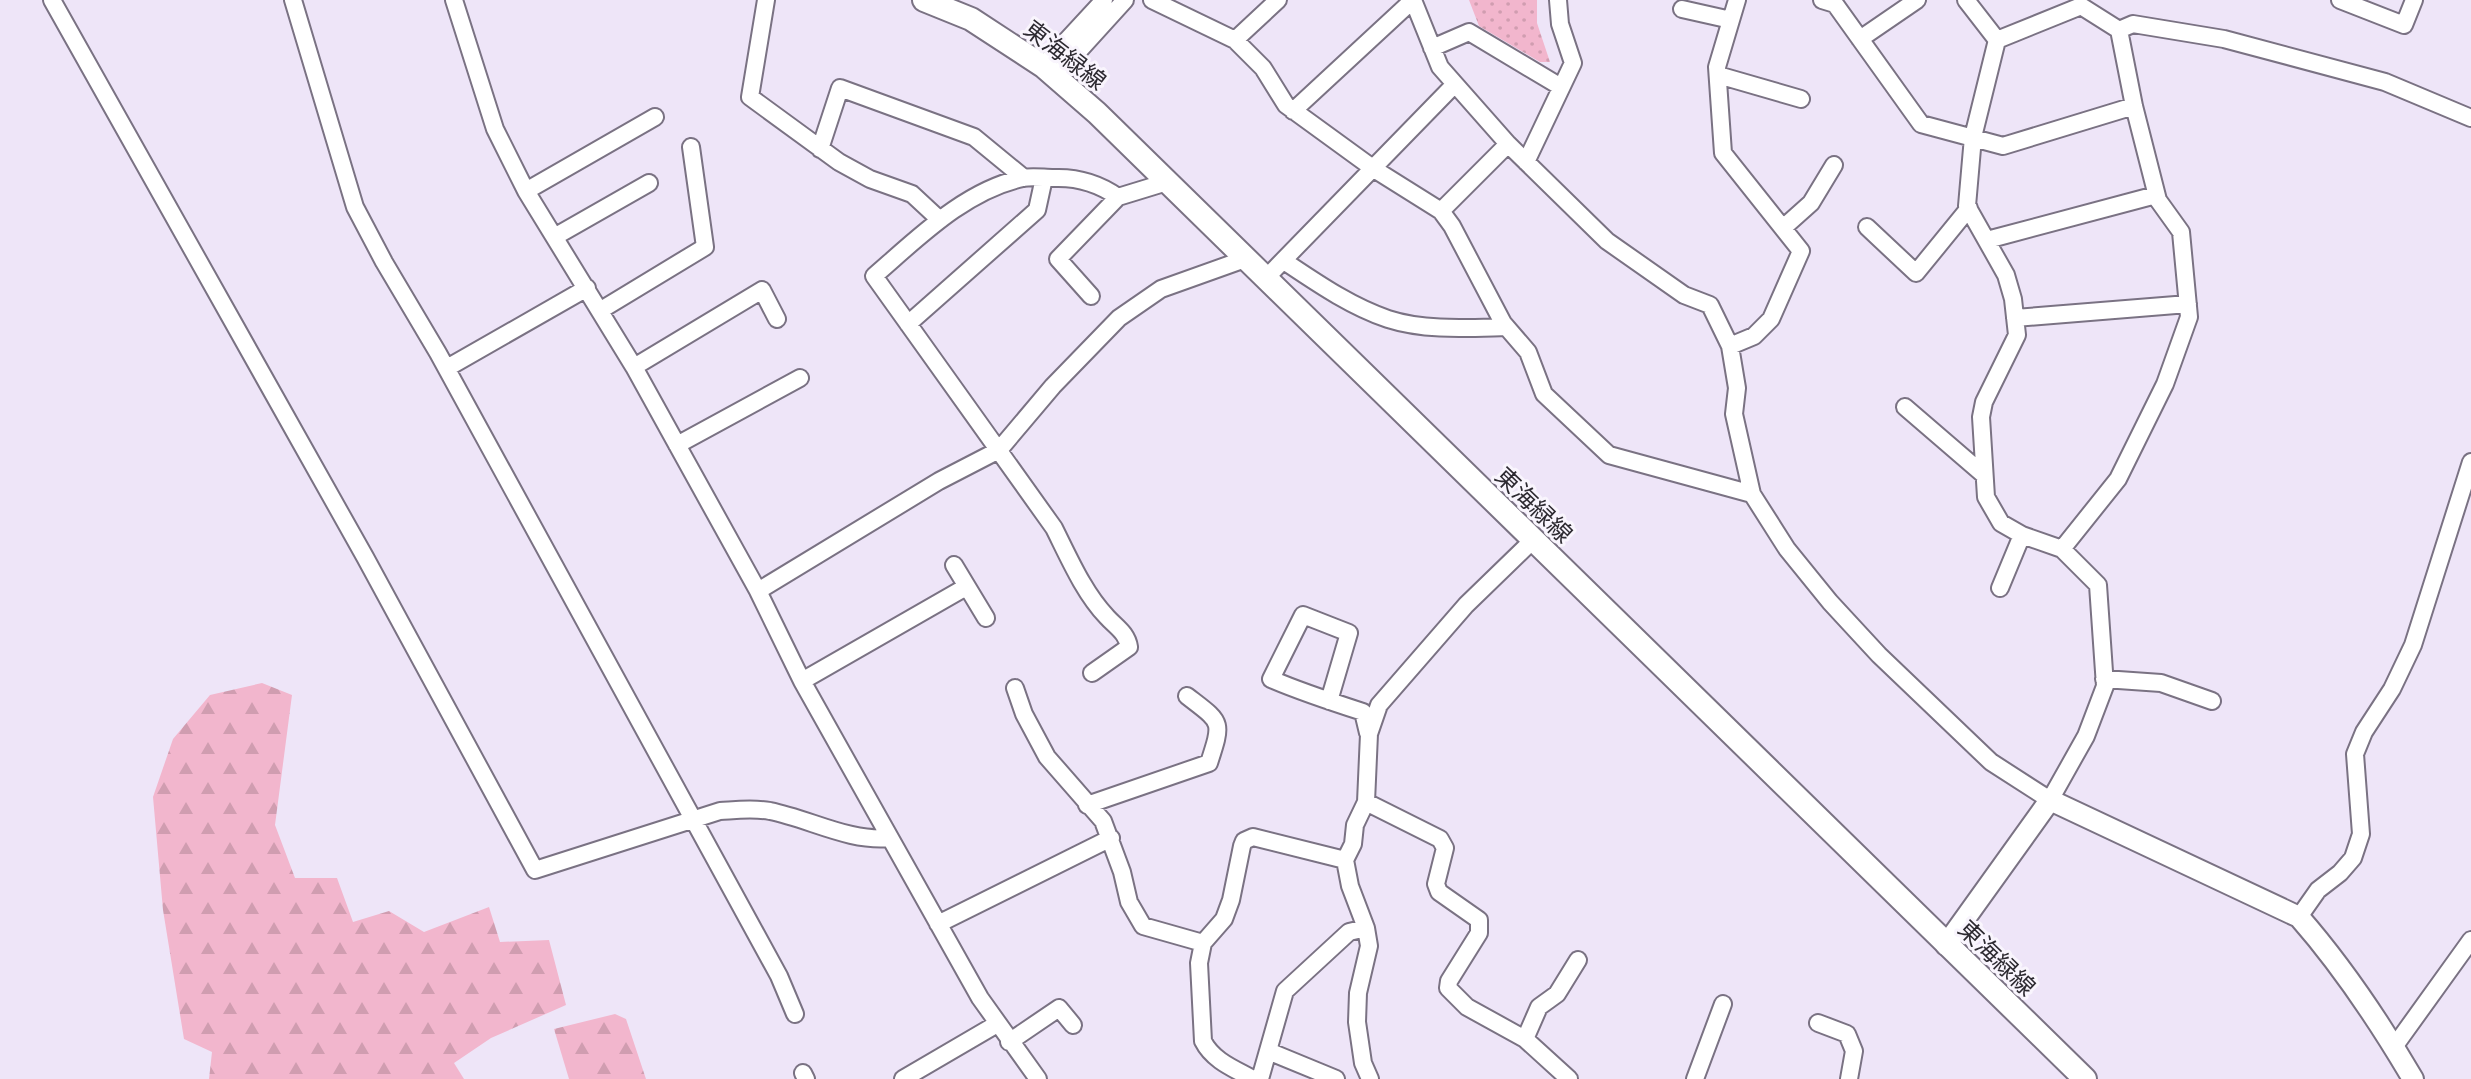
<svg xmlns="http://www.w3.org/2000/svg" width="2471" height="1079" viewBox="0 0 2471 1079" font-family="Raleway,'Noto Sans JP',sans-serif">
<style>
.forest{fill:url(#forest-firs)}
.park{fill:url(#park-dots)}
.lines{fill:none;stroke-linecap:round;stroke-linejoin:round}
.minor-casing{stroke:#7a7283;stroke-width:20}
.tertiary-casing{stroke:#7a7283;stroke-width:24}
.secondary-casing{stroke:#7a7283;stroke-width:26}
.minor{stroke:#fff;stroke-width:16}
.tertiary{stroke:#fff;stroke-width:20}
.secondary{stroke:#fff;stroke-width:22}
.labels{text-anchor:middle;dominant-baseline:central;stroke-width:6;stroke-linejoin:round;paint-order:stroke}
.street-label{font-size:24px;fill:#2d2a31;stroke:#f9f5fd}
</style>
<defs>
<pattern id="forest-firs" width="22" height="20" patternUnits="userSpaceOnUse" patternTransform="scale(2)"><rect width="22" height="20" fill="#f2b6cd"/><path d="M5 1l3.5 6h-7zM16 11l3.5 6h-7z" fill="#d09db0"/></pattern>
<pattern id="park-dots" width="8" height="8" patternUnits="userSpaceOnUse" patternTransform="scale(2)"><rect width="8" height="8" fill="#f2b6cd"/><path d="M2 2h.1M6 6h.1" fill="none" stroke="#d09db0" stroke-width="1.8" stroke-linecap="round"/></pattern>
</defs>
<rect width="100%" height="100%" fill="#eee5f8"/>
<path class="forest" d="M 262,683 L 292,695 L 275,825 L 295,878 L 337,878 L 353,922 L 389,911 L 424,932 L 489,907 L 500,942 L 549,940 L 566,1005 L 491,1038 L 454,1063 L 464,1079 L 209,1079 L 212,1052 L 184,1039 L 163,910 L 153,797 L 173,739 L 210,695 Z
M 615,1014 L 626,1019 L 646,1079 L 569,1079 L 554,1029 Z"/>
<path class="park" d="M 1469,0 L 1537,0 L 1537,23 L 1550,62 L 1540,62 L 1479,26 Z"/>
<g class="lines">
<g class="minor-casing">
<path id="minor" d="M 52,0 L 365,557 L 535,870 L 720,811 C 737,810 753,808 770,811 C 810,819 849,842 890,838
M 293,0 L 355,207 L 384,262 L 438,353 L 779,976 L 795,1014
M 454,0 L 495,129 L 526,191 L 634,367 L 758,591 L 802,681 L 980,998 L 1038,1079
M 766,0 L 750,97 L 839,162 L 870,179 L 912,194 L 940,220
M 1152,0 L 1235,40 L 1263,68 L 1286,105 L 1374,169 L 1441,211 L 1452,226 L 1503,323 L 1528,352 L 1544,394 L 1609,455 L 1752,494
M 1822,0 L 1835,4 L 1921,124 L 2003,146 L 2134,106
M 1966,0 L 1997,40
M 2340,0 L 2404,25 L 2414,0
M 1682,9 L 1731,20
M 2119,30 L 2133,24 L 2224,39 L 2385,82 L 2471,118
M 1860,39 L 1917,0
M 1235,40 L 1278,0
M 1432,48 L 1469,32 L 1561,87
M 1043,66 L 1104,0
M 1718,75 L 1801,99
M 1056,76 L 1125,0
M 1293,111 L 1413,0 L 1440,67 L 1508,144 L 1607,241 L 1684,295 L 1710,305 L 1730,346 L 1737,388 L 1734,414 L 1752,494 L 1787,549 L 1830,602 L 1879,655 L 1991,762 L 2050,800 L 2086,736 L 2105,686 L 2098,585 L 2062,549 L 2022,535 L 2001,523 L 1986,497 L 1981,417 L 1984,402 L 2017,335 L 2013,299 L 2006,275 L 1967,206 L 1973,137 L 1997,40 L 2081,6 L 2119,30 L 2134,106 L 2158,200 L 2181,232 L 2189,317 L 2165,384 L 2118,479 L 2062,549
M 820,149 L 840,88 L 974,137 L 1024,178
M 1526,162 L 1573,63 L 1560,24 L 1558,0
M 526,191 L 655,117
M 1441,211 L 1508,144
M 1867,227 L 1916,273 L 1969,208
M 1783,228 L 1811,203 L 1834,165
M 556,236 L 649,183
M 1987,240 L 2156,195
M 1284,261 C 1317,283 1350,306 1388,319 C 1425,331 1468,328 1506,327
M 1266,278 L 1454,85
M 1091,296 L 1058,259 L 1118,197 L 1167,182
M 601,310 L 705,247 L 691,147
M 2015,318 L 2188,304
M 908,324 L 1037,210 L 1044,178
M 1730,346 L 1754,336 L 1771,319 L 1801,251 L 1723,153 L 1717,67 L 1737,0
M 634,367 L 762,290 L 777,319
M 447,368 L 587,288
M 1905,407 L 1984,475
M 677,445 L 800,378
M 954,565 L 986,618
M 2000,588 L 2022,535
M 758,591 L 939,481 L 999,450 L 1053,386 L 1119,318 L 1161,289 L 1245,259
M 1092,673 L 1129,647 C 1127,633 1116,627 1107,617 C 1084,593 1069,558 1054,528 L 874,276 C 917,239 965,190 1023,178 C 1032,176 1044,178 1054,178 C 1078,177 1098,183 1118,197
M 2104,679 L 2161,683 L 2212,701
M 802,681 L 966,587
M 1015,688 L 1024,714 L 1047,757 L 1103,821 L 1122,872 L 1129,902 L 1143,926 L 1203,943
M 1329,701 L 1349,633 L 1303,615 L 1271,679 C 1301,692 1332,702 1363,712 L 1368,733
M 1366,802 L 1440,839 L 1445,848 L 1436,884 L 1439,892 L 1479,920 L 1479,933 L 1449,981 L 1448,988 L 1467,1007 L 1525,1039 L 1569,1079
M 1087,805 L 1209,763 C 1223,720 1222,723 1187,696
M 2299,917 L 2318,890 L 2340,873 L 2353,858 L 2361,834 L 2355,754 L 2364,732 L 2392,689 L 2413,645 L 2471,462
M 938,924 L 1111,838
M 1818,1023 L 1847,1034 L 1854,1051 L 1849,1079
M 1525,1039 L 1539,1007 L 1557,994 L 1578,960
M 1009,1042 L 1059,1008 L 1073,1025
M 2394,1047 L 2471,940
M 1268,1051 L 1336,1079
M 803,1073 L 806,1079
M 903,1079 L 997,1024
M 1253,1079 C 1235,1069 1213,1061 1203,1041 L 1199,963 L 1203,943 L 1224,919 L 1231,900 L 1242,846 L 1244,841 L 1253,837 L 1345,860
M 1260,1079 L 1285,991 L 1349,932 L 1366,928
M 1370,1079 L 1363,1063 L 1357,1022 L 1358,993 L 1369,946 L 1366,928 L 1350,886 L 1345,860 L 1353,844 L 1355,825 L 1366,802 L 1369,734 L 1379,705 L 1466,605 L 1533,540
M 1695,1079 L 1723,1004"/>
</g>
<g class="tertiary-casing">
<path id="tertiary" d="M 1946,945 L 2050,800 L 2299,917 C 2342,966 2380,1023 2413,1079"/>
</g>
<g class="secondary-casing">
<path id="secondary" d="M 924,0 L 971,19 L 1043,66 L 1097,113 L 2085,1079"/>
</g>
<use href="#minor" class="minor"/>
<use href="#tertiary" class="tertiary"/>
<use href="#secondary" class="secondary"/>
</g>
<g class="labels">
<g class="street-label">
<text transform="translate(1065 55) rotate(38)">東海緑線</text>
<text transform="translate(1534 505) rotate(44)">東海緑線</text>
<text transform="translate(1997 958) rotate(44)">東海緑線</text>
</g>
</g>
</svg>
